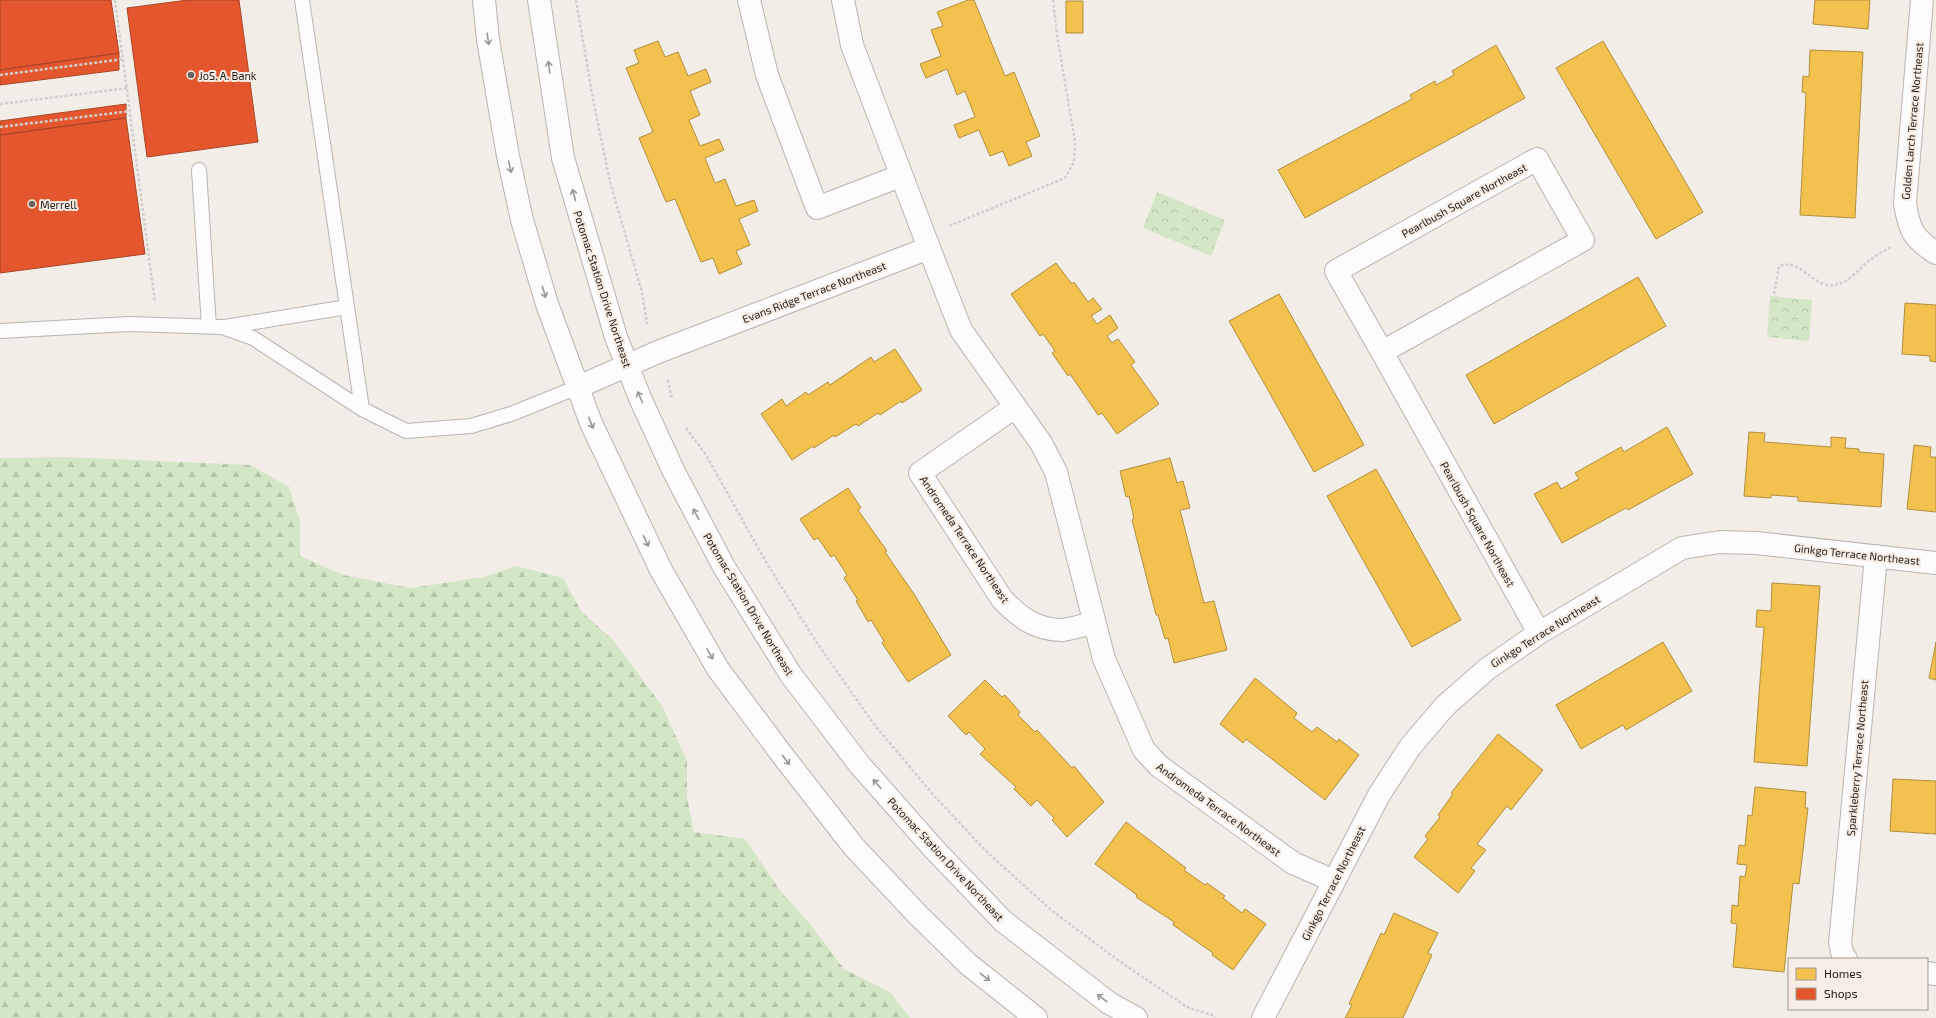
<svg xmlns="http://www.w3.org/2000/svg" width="1936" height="1018" viewBox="0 0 1936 1018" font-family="'Exo 2',sans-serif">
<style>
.forest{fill:url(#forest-firs)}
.park{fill:url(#park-crowns)}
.homes{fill:#f2c14e;stroke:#b28f3e}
.shops{fill:#e4572e;stroke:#a94527}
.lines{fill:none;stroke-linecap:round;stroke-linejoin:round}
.service-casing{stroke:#b9b4b0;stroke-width:16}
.minor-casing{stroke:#b9b4b0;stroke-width:24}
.tertiary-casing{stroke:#b9b4b0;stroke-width:24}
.path{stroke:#d1cfcd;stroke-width:2.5;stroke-dasharray:3 2;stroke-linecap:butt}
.service{stroke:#fdfcfc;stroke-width:14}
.minor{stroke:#fdfcfc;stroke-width:22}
.tertiary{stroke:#fdfcfc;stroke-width:22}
.oneway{stroke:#999795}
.poi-dot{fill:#696461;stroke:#f7ede4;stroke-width:1.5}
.labels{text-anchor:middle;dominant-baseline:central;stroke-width:4;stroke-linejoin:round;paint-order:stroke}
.poi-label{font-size:11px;fill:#1e1b18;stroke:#f7ede4;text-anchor:start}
.street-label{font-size:11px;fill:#1e1b18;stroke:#f7ede4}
</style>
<defs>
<pattern id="forest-firs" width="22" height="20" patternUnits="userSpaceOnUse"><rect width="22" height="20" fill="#d3e6c5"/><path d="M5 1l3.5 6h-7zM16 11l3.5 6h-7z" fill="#b5c5a8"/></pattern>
<pattern id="park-crowns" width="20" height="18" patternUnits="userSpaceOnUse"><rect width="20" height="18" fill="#d3e6c5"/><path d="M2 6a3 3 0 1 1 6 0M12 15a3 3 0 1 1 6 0" fill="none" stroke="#b5c5a8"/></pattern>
</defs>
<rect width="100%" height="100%" fill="#f3ede8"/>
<path class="forest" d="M 64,457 L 250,465 L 289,487 L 300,521 L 300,556 L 343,575 L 410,588 L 484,577 L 516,566 L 563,578 L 581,611 L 614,641 L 662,706 L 687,761 L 687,797 L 694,832 L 745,839 L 781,892 L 811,925 L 844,969 L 890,992 L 910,1018 L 0,1018 L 0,458 Z"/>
<path class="park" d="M 1157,192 L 1225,220 L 1211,256 L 1143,228 Z
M 1770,296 L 1812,300 L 1809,341 L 1767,337 Z"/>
<path class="homes" d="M 968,0 L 974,0 L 1005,76 L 1014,72 L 1040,136 L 1026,142 L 1032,156 L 1009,166 L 1003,151 L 990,156 L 979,130 L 959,138 L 954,125 L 975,117 L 965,91 L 957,95 L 947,69 L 926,78 L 920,64 L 941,56 L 931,30 L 943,26 L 937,12 Z
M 1815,0 L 1870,0 L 1868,29 L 1813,24 Z
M 1066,1 L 1083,1 L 1083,33 L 1066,33 Z
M 658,41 L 665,57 L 678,52 L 688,76 L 706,69 L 711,82 L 690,91 L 700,115 L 689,120 L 700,146 L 719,139 L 724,150 L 705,158 L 715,183 L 725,179 L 736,206 L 754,200 L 758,211 L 739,219 L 750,245 L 736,251 L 742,264 L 719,274 L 713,258 L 701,262 L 675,199 L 666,202 L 639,138 L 653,132 L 626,68 L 639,63 L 634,50 Z
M 1603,41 L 1703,212 L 1656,239 L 1556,68 Z
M 1496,45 L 1525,98 L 1305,218 L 1278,170 L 1412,99 L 1410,95 L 1435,81 L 1436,85 L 1454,75 L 1452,71 Z
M 1810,50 L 1863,52 L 1855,218 L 1800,215 L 1806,93 L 1802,92 L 1803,76 L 1809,77 Z
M 1056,263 L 1072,284 L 1074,282 L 1088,302 L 1093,298 L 1102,309 L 1091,316 L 1097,324 L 1110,315 L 1118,328 L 1107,336 L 1112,343 L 1118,339 L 1135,362 L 1131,365 L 1159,404 L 1117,434 L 1102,413 L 1098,415 L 1070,374 L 1068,376 L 1052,353 L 1055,351 L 1043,334 L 1040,336 L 1011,294 Z
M 1638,277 L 1666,326 L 1494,424 L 1466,375 Z
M 1279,294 L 1364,445 L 1314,472 L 1229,321 Z
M 1905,303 L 1936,305 L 1936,362 L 1930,361 L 1930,356 L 1902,354 Z
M 895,349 L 922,390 L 902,403 L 901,401 L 880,415 L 878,413 L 858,426 L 856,424 L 835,437 L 834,435 L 814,448 L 813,446 L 792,460 L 761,414 L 782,399 L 786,406 L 806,392 L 808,395 L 828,382 L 830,385 L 871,357 L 874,362 Z
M 1667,427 L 1693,474 L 1628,510 L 1626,508 L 1562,543 L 1534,494 L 1557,482 L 1561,489 L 1579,479 L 1575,473 L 1621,447 L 1624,452 Z
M 1749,432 L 1765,433 L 1764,442 L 1831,447 L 1831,437 L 1846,438 L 1845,448 L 1859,449 L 1859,452 L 1884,454 L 1881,507 L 1798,501 L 1798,497 L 1771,495 L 1771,498 L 1744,496 Z
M 1914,445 L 1931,447 L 1930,457 L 1936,457 L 1936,512 L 1907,509 Z
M 1170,458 L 1177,483 L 1183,481 L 1190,508 L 1180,510 L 1204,603 L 1214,601 L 1227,650 L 1174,663 L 1168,638 L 1165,639 L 1158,615 L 1156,615 L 1132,520 L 1134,519 L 1129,496 L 1126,497 L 1120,471 Z
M 1376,469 L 1461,620 L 1412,647 L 1327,496 Z
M 848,488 L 861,508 L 858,510 L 887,551 L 885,552 L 914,594 L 951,655 L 908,682 L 882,643 L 884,641 L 871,620 L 868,622 L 856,601 L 858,600 L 844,578 L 847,575 L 834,555 L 831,557 L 818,538 L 814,540 L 800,519 Z
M 1772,583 L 1820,586 L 1807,766 L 1754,762 L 1764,627 L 1756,627 L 1757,610 L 1771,611 Z
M 1663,642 L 1692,691 L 1626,730 L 1623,725 L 1581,749 L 1556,705 Z
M 1936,642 L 1936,680 L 1929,678 Z
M 1255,678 L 1297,713 L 1294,718 L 1312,732 L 1317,727 L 1337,742 L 1339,739 L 1359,755 L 1325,800 L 1246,739 L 1243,743 L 1220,724 Z
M 985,680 L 1002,697 L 1005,695 L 1020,712 L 1018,715 L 1035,732 L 1037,730 L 1072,768 L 1074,766 L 1104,802 L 1067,837 L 1052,820 L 1054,818 L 1037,800 L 1031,806 L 1014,789 L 1016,787 L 980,754 L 985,749 L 969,732 L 966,735 L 948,716 Z
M 1498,734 L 1543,770 L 1511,810 L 1507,806 L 1477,844 L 1486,850 L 1471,868 L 1475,871 L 1458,893 L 1414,857 L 1428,839 L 1425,836 L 1440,817 L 1438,815 L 1453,794 L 1451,793 Z
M 1893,779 L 1936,781 L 1936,834 L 1890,831 Z
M 1755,787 L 1806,792 L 1805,808 L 1808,808 L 1799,884 L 1793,883 L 1784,972 L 1733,967 L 1737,924 L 1731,923 L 1732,905 L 1738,906 L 1740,876 L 1745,877 L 1747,865 L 1737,864 L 1739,845 L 1745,846 L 1748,815 L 1752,816 Z
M 1126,822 L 1186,868 L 1184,870 L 1205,885 L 1207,883 L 1225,896 L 1223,898 L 1242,913 L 1245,909 L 1266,924 L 1233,970 L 1212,955 L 1213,953 L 1173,925 L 1174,922 L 1136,897 L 1137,895 L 1095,864 Z
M 1394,913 L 1438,933 L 1428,953 L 1432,955 L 1403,1018 L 1345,1018 L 1352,1005 L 1349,1004 L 1381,933 L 1384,935 Z"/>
<path class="shops" d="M 0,0 L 111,0 L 119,53 L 0,70 Z
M 188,0 L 239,0 L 258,142 L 147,157 L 127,8 Z
M 119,53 L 119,70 L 0,85 L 0,70 Z
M 126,104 L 126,118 L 0,135 L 0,121 Z
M 126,118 L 145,254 L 0,273 L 0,135 Z"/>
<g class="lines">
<g class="service-casing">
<path id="service" d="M 302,0 L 362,409 L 406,431 L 471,426 L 511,414 L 578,387
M 199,170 L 209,327
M 225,327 L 347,307
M 0,331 L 129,324 L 222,327 L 253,338 L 362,409"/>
</g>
<g class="minor-casing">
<path id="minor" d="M 749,0 L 767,75 L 817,208 L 900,176
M 1922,0 L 1905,203 C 1909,230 1913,238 1936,253
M 1537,159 L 1583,240 L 1382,352 L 1336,271 Z
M 929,248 L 961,330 L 1041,443 L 1056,472 L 1104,659 L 1144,750 L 1159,766 L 1293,863 L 1334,881
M 1382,352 L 1539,633
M 578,387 L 658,352 L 929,248 L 852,45 L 843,0
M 1015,407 L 920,473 L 1002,599 C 1019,617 1036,630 1062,630 C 1072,629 1084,625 1093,623
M 1846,959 L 1843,956 L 1840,943 L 1876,556
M 1927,973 L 1936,974
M 1263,1018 L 1379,795 L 1410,747 L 1445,706 L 1487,669 L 1539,633 L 1682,548 L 1720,542 L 1756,543 L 1936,563"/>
</g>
<g class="tertiary-casing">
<path id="tertiary" d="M 484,0 L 488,40 L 508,156 L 522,220 L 547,304 L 591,423 L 661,570 L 718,669 L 783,756 L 854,847 L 917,914 L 968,964 L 1036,1018
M 539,0 L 563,158 L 616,337 L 640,398 L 674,472 L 724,567 L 791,675 L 859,764 L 934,849 L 1003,921 L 1109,1003 L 1136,1018"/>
</g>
<path class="path" d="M 115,0 L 155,303
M 576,0 L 593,99 L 610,182 L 642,292 L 647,324
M 0,75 L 124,59
M 0,104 L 128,88
M 0,127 L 131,111
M 949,226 L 1065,178 L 1074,162 L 1075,142 L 1057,35 L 1053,0
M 1774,294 L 1779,266 C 1803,258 1813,289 1835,285 C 1849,283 1859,268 1870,260 C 1876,255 1884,251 1891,247
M 668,380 L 672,399
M 686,428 L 706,455 L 766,562 L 817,643 L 873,723 L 936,798 L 987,852 L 1051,910 L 1119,961 L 1187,1007 L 1212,1015 L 1215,1018"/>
<use href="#service" class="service"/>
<use href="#minor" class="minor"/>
<use href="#tertiary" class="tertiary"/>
</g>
<defs><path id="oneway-shaft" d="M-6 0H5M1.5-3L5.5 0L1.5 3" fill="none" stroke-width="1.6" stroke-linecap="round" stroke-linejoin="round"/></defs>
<g class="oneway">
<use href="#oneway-shaft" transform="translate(488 39) rotate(82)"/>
<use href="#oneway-shaft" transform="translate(549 67) rotate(-98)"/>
<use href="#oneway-shaft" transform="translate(510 167) rotate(77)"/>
<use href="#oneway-shaft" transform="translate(574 195) rotate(-105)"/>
<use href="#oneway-shaft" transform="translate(544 292) rotate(74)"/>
<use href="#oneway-shaft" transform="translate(640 397) rotate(-114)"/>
<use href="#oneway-shaft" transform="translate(591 423) rotate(68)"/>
<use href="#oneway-shaft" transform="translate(696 514) rotate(-118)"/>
<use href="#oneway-shaft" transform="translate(646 541) rotate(64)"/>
<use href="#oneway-shaft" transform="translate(710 654) rotate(60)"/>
<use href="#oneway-shaft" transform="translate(786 760) rotate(52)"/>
<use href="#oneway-shaft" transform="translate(877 784) rotate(-131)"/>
<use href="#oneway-shaft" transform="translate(985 977) rotate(38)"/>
<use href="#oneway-shaft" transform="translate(1102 998) rotate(-143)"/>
</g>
<g class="poi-dot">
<circle cx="191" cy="75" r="4"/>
<circle cx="32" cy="204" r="4"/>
</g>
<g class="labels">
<g class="poi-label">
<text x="199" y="75">JoS. A. Bank</text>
<text x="40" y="204">Merrell</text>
</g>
<g class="street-label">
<text transform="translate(1912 121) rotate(-85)">Golden Larch Terrace Northeast</text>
<text transform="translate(1464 200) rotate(-29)">Pearlbush Square Northeast</text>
<text transform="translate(603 289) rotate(72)">Potomac Station Drive Northeast</text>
<text transform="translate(814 292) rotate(-21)">Evans Ridge Terrace Northeast</text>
<text transform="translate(1478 524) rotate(61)">Pearlbush Square Northeast</text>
<text transform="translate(965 539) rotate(56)">Andromeda Terrace Northeast</text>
<text transform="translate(1857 554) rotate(6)">Ginkgo Terrace Northeast</text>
<text transform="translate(749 604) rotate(59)">Potomac Station Drive Northeast</text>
<text transform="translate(1545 631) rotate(-32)">Ginkgo Terrace Northeast</text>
<text transform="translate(1857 758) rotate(-85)">Sparkleberry Terrace Northeast</text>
<text transform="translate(1219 809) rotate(36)">Andromeda Terrace Northeast</text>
<text transform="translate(946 859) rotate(47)">Potomac Station Drive Northeast</text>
<text transform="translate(1333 883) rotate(-63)">Ginkgo Terrace Northeast</text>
</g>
</g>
<rect x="1788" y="958" width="140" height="52" fill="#f7ede4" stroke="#a09992"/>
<rect x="1796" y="968" width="20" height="12" fill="#f2c14e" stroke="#a09992"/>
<text x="1824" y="978" font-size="12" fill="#1e1b18">Homes</text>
<rect x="1796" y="988" width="20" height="12" fill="#e4572e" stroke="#a09992"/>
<text x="1824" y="998" font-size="12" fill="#1e1b18">Shops</text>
</svg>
